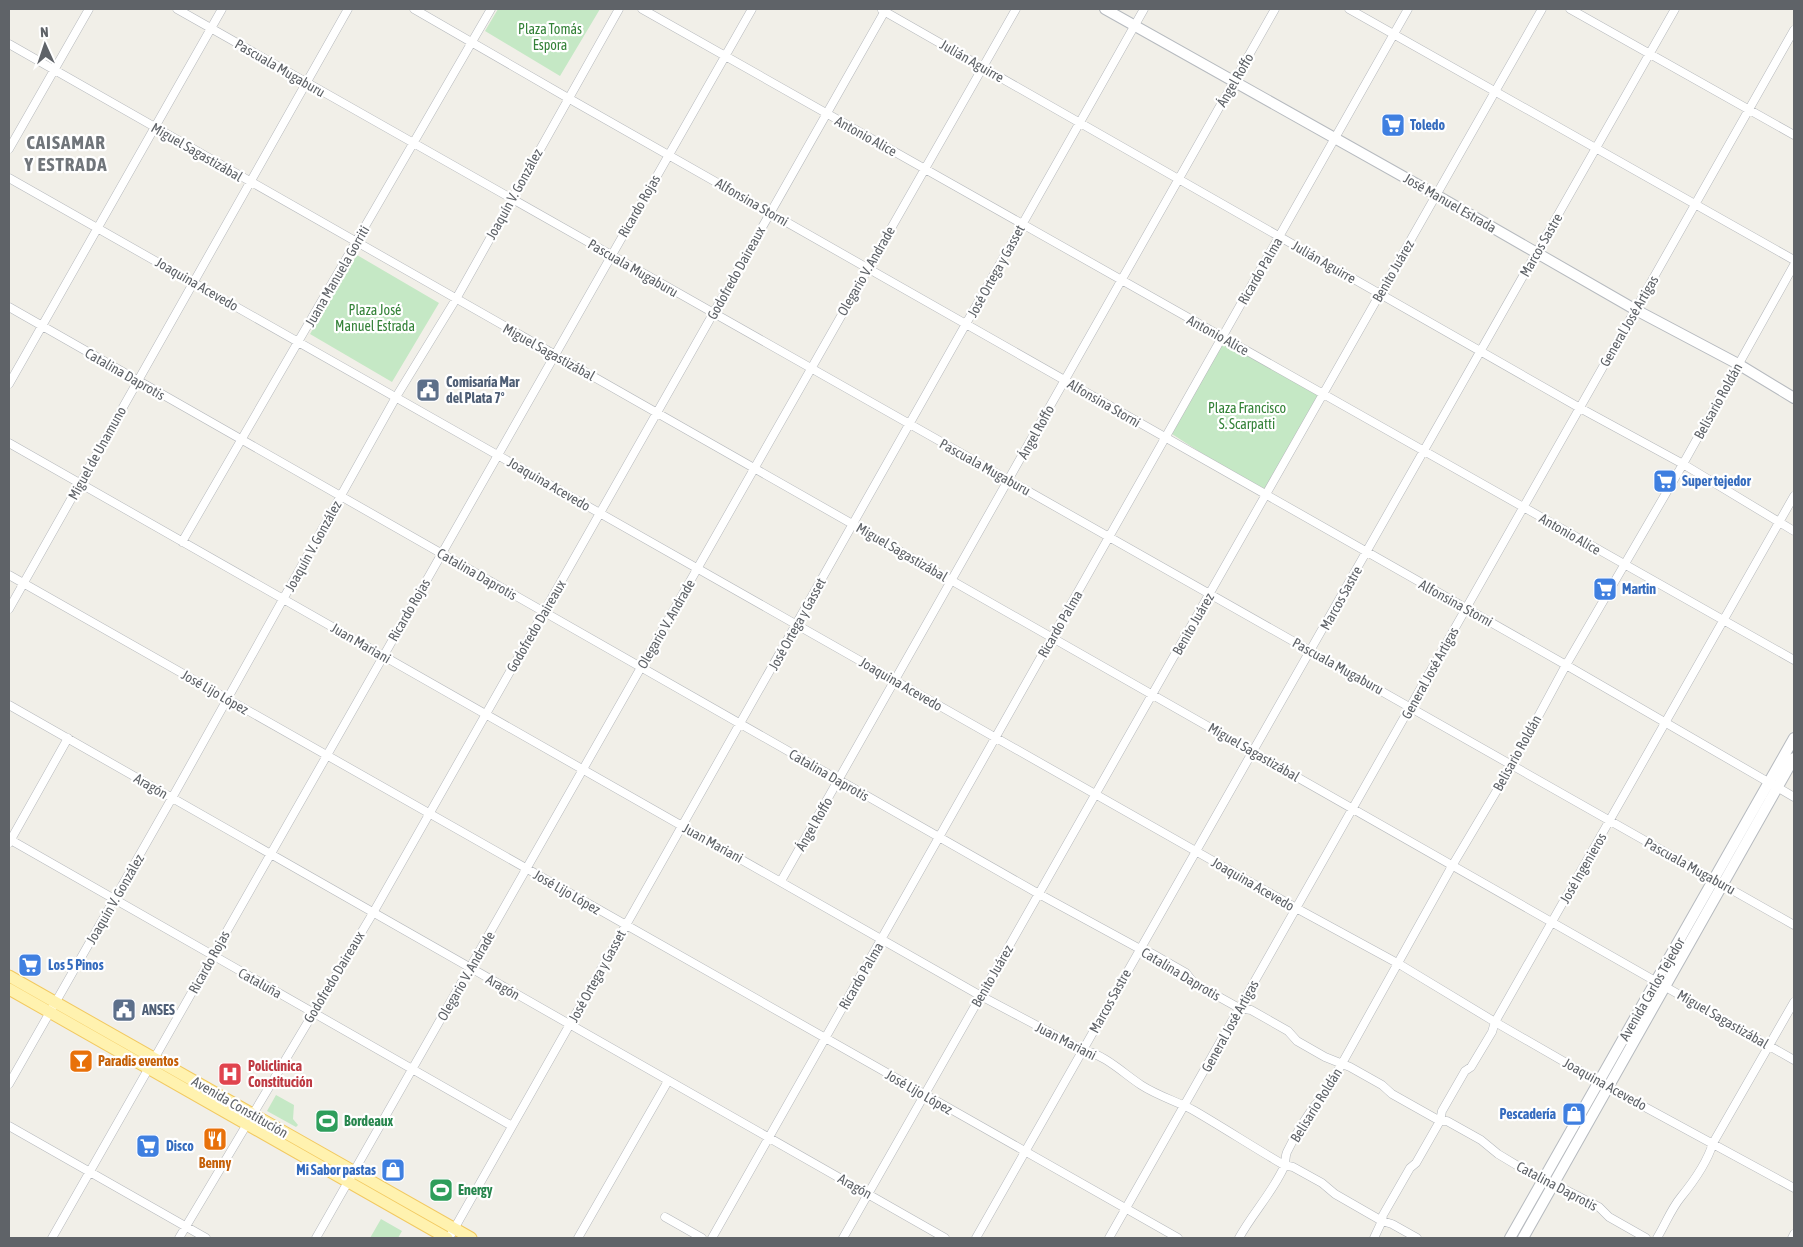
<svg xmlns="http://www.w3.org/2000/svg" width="1803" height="1247" viewBox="0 0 1803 1247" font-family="'Asap Condensed',sans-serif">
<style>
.green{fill:#c5e8c5}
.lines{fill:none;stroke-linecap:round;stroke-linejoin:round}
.street-casing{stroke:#b5b8bc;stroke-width:9}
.secondary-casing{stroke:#b6babf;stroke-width:12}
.primary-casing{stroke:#f2c960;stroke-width:13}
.street{stroke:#fff;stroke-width:8}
.secondary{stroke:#fff;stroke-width:10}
.primary{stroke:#fff2af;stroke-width:11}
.labels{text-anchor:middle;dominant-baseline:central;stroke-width:4.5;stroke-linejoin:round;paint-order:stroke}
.park-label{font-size:14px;fill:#348238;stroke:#fff}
.street-label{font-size:14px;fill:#5f6368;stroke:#fff}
.shop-label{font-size:14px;font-weight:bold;fill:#366cbe;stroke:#fff;text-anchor:start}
.service-label{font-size:14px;font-weight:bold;fill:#4e5e75;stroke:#fff;text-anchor:start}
.food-label{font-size:14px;font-weight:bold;fill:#c56008;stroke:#fff;text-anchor:start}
.health-label{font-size:14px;font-weight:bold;fill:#be3a42;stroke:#fff;text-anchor:start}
.leisure-label{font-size:14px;font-weight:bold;fill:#27864d;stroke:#fff;text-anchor:start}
.district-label{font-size:19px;font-weight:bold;letter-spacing:1px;fill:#70757a;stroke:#fff}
</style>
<rect width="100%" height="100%" fill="#f1efe8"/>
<path class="green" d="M 498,9 L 600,9 L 560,76 L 485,31 Z
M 357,255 L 439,303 L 392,382 L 310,334 Z
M 1224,340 L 1323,394 L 1266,495 L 1172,434 Z
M 276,1095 L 294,1105 L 293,1119 L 298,1125 L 296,1127 L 267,1111 Z
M 381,1219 L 402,1231 L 398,1238 L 370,1238 Z"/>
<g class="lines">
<g class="street-casing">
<path id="street" d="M 177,9 L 1794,925
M 414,9 L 568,98 L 1566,665 L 1794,797
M 642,9 L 1794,660
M 1349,9 L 1794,260
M 1570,9 L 1794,135
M 882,10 L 1580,408 L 1683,464 L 1794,531
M 9,44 L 1794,1060
M 9,149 L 89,9
M 9,178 L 1296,908 L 1399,964 L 1495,1022 L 1608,1087 L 1794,1188
M 9,307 L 1039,894 L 1140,949 L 1151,953 L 1186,973 L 1194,983 L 1239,1008 L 1251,1010 L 1288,1031 L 1297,1041 L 1325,1057 L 1350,1067 L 1382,1085 L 1392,1094 L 1440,1121 L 1447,1121 L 1481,1140 L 1498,1154 L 1543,1181 L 1552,1186 L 1562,1188 L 1599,1207 L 1609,1217 L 1646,1238
M 9,384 L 222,9
M 9,443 L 981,996 L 1083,1050 C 1105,1055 1123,1073 1141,1085 C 1158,1096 1176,1101 1193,1110 C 1224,1128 1253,1147 1284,1165 L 1293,1167 L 1322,1183 L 1335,1194 L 1382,1221 L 1392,1224 L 1417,1238
M 182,542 L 491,9
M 9,575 L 1178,1238
M 9,609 L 348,9
M 9,705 L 945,1238
M 9,839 L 512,1126
M 9,843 L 68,738
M 781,881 L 1275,9
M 9,1084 L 172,798 L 396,397 L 456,299 L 619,9
M 9,1126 L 206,1238
M 665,1217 L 702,1238
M 52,1238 L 752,9
M 179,1238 L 373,913 L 886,9
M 316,1238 L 1016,9
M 449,1238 L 1144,9
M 578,1238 L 668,1081
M 712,1238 L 1408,9
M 843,1238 L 1542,9
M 976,1238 L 1675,9
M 1109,1238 L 1794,30
M 1239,1238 C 1252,1214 1272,1193 1284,1167 C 1286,1162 1285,1156 1287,1152 C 1296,1133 1311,1108 1325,1094 L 1452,866 L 1512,765 L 1566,665 L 1683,464 L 1794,265
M 1374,1238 L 1382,1221 L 1383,1215 L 1410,1168 L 1416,1163 L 1440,1121 L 1442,1111 L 1465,1071 L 1471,1067 L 1492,1032 L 1495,1022 L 1794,496
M 1657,1238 C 1665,1225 1671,1209 1681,1197 C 1694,1181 1707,1163 1713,1143 L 1794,1002
M 1792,1238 L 1794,1234"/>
</g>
<g class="secondary-casing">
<path id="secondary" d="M 1105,9 L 1436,195 L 1636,310 L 1738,364 L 1794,398
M 1510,1238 L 1794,738
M 1523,1238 L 1794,758"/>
</g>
<g class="primary-casing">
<path id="primary" d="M 9,976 L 471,1238
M 9,989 L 447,1238"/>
</g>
<use href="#street" class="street"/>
<use href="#secondary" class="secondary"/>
<use href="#primary" class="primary"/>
</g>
<defs>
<g id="supermarket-square" transform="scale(1.25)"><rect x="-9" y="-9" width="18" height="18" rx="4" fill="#3f7fe0" stroke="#fff"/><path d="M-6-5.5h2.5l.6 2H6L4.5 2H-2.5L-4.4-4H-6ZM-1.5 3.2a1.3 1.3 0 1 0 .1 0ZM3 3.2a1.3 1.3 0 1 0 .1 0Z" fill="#fff"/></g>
<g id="civic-square" transform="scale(1.25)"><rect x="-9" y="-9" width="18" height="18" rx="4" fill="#5c6f8a" stroke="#fff"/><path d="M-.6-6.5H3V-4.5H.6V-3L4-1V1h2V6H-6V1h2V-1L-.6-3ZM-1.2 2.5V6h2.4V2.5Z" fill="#fff"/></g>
<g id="bar-square" transform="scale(1.25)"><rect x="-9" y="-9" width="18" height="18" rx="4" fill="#e8710a" stroke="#fff"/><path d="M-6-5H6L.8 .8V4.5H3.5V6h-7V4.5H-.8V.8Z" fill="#fff"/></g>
<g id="hospital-square" transform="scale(1.25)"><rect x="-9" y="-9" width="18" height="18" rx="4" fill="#e0444e" stroke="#fff"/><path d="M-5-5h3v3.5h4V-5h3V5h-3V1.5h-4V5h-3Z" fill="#fff"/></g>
<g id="shop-square" transform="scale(1.25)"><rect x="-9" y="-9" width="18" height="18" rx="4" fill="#3f7fe0" stroke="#fff"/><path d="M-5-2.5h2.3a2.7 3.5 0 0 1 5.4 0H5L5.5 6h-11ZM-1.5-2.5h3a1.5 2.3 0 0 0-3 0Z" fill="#fff"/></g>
<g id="stadium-square" transform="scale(1.25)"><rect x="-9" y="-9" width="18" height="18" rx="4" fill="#2e9e5b" stroke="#fff"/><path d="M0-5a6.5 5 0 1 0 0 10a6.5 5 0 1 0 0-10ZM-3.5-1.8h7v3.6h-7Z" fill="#fff"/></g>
<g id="restaurant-square" transform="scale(1.25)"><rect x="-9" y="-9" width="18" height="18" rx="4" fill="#e8710a" stroke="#fff"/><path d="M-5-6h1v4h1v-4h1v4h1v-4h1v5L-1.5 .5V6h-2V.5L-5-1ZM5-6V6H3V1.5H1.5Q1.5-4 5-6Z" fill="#fff"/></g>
</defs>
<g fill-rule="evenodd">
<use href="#supermarket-square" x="1393" y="125"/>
<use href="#civic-square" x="428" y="390"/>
<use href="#supermarket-square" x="1665" y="481"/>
<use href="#supermarket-square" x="1605" y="589"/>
<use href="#supermarket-square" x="30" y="965"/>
<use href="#civic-square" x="124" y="1010"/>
<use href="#bar-square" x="81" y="1061"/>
<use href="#hospital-square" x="230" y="1074"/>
<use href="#shop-square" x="1574" y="1114"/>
<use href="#stadium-square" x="327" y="1121"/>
<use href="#restaurant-square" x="215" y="1139"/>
<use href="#supermarket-square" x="148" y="1146"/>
<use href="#shop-square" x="393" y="1170"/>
<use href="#stadium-square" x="441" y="1190"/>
</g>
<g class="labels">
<g class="park-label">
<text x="550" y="29">Plaza Tomás<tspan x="550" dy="16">Espora</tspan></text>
<text x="375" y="310">Plaza José<tspan x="375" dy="16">Manuel Estrada</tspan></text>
<text x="1247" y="408">Plaza Francisco<tspan x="1247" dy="16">S. Scarpatti</tspan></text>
</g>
<g class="street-label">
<text transform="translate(972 61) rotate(30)">Julián Aguirre</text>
<text transform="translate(280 68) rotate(30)">Pascuala Mugaburu</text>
<text transform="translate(1235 80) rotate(-60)">Ángel Roffo</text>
<text transform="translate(866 136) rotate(29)">Antonio Alice</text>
<text transform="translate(197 152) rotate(30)">Miguel Sagastizábal</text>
<text transform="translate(514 194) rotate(-61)">Joaquín V. González</text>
<text transform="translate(752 202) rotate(30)">Alfonsina Storni</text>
<text transform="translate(1450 203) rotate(30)">José Manuel Estrada</text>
<text transform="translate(639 206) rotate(-60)">Ricardo Rojas</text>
<text transform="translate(1541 245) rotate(-60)">Marcos Sastre</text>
<text transform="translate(1324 262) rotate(30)">Julián Aguirre</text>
<text transform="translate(633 268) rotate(30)">Pascuala Mugaburu</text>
<text transform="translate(866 271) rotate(-60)">Olegario V. Andrade</text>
<text transform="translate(996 271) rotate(-61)">José Ortega y Gasset</text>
<text transform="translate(1260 271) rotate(-60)">Ricardo Palma</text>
<text transform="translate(1393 271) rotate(-60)">Benito Juárez</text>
<text transform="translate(736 273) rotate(-61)">Godofredo Daireaux</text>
<text transform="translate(337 276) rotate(-60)">Juana Manuela Gorriti</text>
<text transform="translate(197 284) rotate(30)">Joaquina Acevedo</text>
<text transform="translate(1629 321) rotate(-60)">General José Artigas</text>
<text transform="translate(1218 335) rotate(29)">Antonio Alice</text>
<text transform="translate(549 352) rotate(29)">Miguel Sagastizábal</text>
<text transform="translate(125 374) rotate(30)">Catalina Daprotis</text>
<text transform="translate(1718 401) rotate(-61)">Belisario Roldán</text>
<text transform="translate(1104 403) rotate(30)">Alfonsina Storni</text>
<text transform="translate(1036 432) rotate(-61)">Ángel Roffo</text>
<text transform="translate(97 453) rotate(-61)">Miguel de Unamuno</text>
<text transform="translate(985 467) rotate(29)">Pascuala Mugaburu</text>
<text transform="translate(549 484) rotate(30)">Joaquina Acevedo</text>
<text transform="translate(1570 534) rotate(30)">Antonio Alice</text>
<text transform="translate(313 546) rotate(-61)">Joaquín V. González</text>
<text transform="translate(902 552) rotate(30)">Miguel Sagastizábal</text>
<text transform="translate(477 574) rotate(30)">Catalina Daprotis</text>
<text transform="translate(1341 598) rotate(-61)">Marcos Sastre</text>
<text transform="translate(1456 603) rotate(29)">Alfonsina Storni</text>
<text transform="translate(409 610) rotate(-60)">Ricardo Rojas</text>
<text transform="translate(666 624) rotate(-60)">Olegario V. Andrade</text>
<text transform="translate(797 624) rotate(-61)">José Ortega y Gasset</text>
<text transform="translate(1060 624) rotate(-60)">Ricardo Palma</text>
<text transform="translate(1193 624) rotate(-60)">Benito Juárez</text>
<text transform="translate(536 626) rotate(-60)">Godofredo Daireaux</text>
<text transform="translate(361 643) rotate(30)">Juan Mariani</text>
<text transform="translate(1338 666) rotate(29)">Pascuala Mugaburu</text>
<text transform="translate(1430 673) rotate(-61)">General José Artigas</text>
<text transform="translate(901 684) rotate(30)">Joaquina Acevedo</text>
<text transform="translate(215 692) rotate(30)">José Lijo López</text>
<text transform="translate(1254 752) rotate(30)">Miguel Sagastizábal</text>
<text transform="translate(1517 753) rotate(-61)">Belisario Roldán</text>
<text transform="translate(829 775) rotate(30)">Catalina Daprotis</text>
<text transform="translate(151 786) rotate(30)">Aragón</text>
<text transform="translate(814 824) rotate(-60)">Ángel Roffo</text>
<text transform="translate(713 843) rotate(29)">Juan Mariani</text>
<text transform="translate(1690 866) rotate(29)">Pascuala Mugaburu</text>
<text transform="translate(1583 868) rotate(-60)">José Ingenieros</text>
<text transform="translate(1253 884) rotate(30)">Joaquina Acevedo</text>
<text transform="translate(567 892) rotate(30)">José Lijo López</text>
<text transform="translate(115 899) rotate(-60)">Joaquín V. González</text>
<text transform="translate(209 962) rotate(-61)">Ricardo Rojas</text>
<text transform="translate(1181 974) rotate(31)">Catalina Daprotis</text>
<text transform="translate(466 976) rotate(-60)">Olegario V. Andrade</text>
<text transform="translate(597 976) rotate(-61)">José Ortega y Gasset</text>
<text transform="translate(861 976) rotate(-60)">Ricardo Palma</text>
<text transform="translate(992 976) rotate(-60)">Benito Juárez</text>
<text transform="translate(334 977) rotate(-59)">Godofredo Daireaux</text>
<text transform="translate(260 983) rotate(29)">Cataluña</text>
<text transform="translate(503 987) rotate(30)">Aragón</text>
<text transform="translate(1652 989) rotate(-60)">Avenida Carlos Tejedor</text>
<text transform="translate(1110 1001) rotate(-61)">Marcos Sastre</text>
<text transform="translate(1723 1019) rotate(30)">Miguel Sagastizábal</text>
<text transform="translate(1230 1026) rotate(-61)">General José Artigas</text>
<text transform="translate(1066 1041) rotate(27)">Juan Mariani</text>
<text transform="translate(1605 1084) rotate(29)">Joaquina Acevedo</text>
<text transform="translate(919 1092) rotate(30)">José Lijo López</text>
<text transform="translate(1316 1105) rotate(-58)">Belisario Roldán</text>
<text transform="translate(240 1107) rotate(30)">Avenida Constitución</text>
<text transform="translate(855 1186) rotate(29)">Aragón</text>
<text transform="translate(1557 1186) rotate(28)">Catalina Daprotis</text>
</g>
<g class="shop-label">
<text x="1410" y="125">Toledo</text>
<text x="1682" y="481">Super tejedor</text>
<text x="1622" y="589">Martin</text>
<text x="48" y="965">Los 5 Pinos</text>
<text x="1556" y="1114" text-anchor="end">Pescadería</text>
<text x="166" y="1146">Disco</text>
<text x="376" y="1170" text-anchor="end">Mi Sabor pastas</text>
</g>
<g class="service-label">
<text x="446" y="382">Comisaría Mar<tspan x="446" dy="16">del Plata 7°</tspan></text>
<text x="142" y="1010">ANSES</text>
</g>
<g class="food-label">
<text x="98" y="1061">Paradis eventos</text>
<text x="215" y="1163" text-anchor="middle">Benny</text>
</g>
<g class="health-label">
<text x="248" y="1066">Policlinica<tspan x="248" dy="16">Constitución</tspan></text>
</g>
<g class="leisure-label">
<text x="344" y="1121">Bordeaux</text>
<text x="458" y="1190">Energy</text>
</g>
<g class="district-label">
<text x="66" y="142">CAISAMAR<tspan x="66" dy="22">Y ESTRADA</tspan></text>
</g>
</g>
<rect width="1803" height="1247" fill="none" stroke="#5f6368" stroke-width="20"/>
<g transform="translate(45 45) rotate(357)" stroke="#ffffff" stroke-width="4" paint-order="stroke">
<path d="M0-4L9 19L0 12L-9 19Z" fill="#5f6368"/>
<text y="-8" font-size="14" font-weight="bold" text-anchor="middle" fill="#5f6368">N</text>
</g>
</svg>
